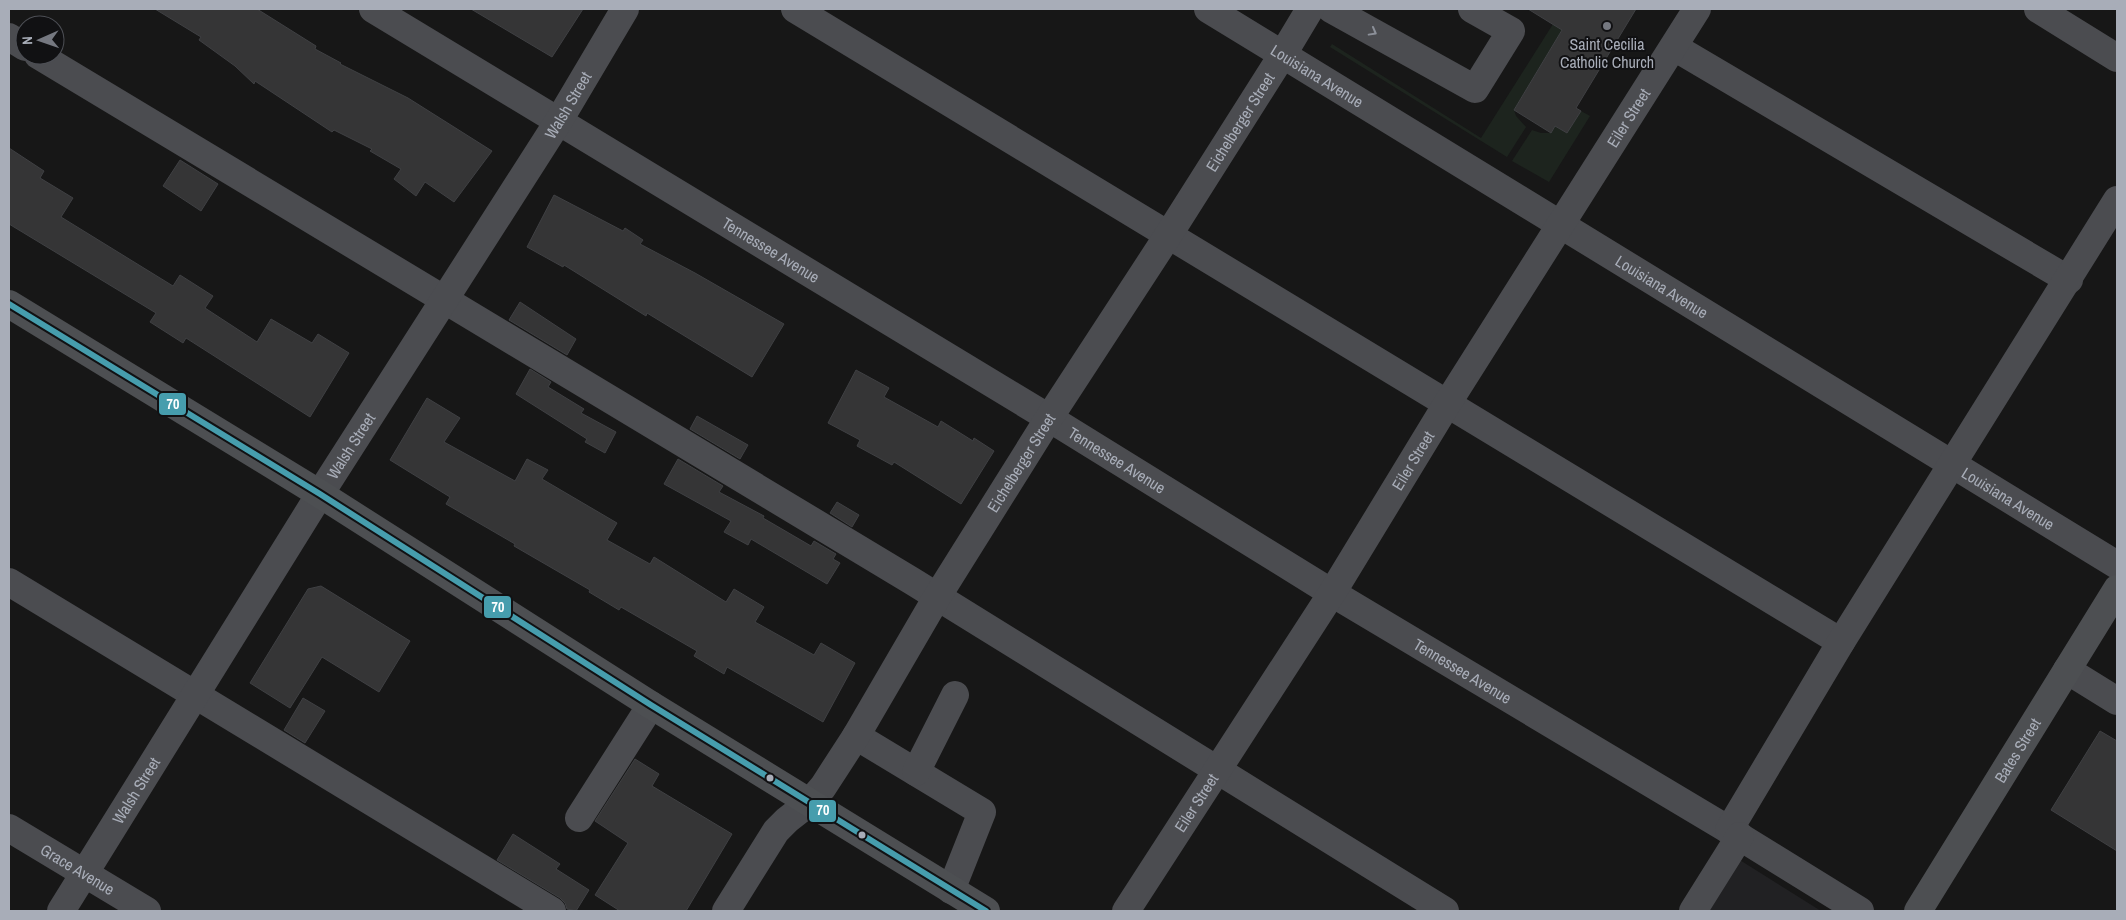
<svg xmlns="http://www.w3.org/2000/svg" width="2126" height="920" viewBox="0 0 2126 920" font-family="'Archivo Narrow',sans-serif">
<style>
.built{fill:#212123}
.green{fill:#1d241e}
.building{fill:#353536;stroke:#3f4043}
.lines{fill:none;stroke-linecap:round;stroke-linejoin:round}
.minor{stroke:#4b4c50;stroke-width:28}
.major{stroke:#4d4f52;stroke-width:28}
.bus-1-casing{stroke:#111113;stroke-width:10}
.bus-1{stroke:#469dad;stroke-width:6}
.oneway{stroke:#8c9099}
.poi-dot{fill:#757880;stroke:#111113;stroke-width:2}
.bus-dot{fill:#a8adb8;stroke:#111113;stroke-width:2}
.labels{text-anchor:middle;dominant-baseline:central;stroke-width:4;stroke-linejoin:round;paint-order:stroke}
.poi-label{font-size:16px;fill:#a8adb8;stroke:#111113}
.street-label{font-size:16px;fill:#a8adb8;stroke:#111113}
.line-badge{stroke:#111113;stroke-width:2}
.badge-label{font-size:14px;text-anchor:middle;font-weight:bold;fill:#fff}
</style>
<rect width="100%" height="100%" fill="#171717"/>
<path class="built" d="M 1735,857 L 1821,911 L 1701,911 Z"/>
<path class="green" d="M 1553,24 L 1562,30 L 1514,110 L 1516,116 L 1526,127 L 1507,157 L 1330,47 L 1332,44 L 1481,138 Z
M 1581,111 L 1590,116 L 1549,182 L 1512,161 L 1532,130 L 1541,133 L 1551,133 L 1555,126 L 1567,133 Z"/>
<path class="building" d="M 155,9 L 257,9 L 316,46 L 315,49 L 341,63 L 340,64 L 408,98 L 492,151 L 454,202 L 425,182 L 416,196 L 394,179 L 401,169 L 370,151 L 372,149 L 334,130 L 332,132 L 255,81 L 254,84 L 235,66 L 199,40 L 201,37 Z
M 471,9 L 583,9 L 552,57 Z
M 1528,9 L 1636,9 L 1576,108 L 1581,111 L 1567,133 L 1555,126 L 1551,133 L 1514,110 L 1562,30 Z
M 9,148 L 44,171 L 40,178 L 73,198 L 61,217 L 173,286 L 180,275 L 213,296 L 205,308 L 257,342 L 271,319 L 312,343 L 318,334 L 349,353 L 310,417 L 186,338 L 183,343 L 150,322 L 156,313 L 9,224 Z
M 180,160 L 218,184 L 201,211 L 163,186 Z
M 554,195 L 623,231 L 625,228 L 643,240 L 640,244 L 695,273 L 784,324 L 752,377 L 647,313 L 646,316 L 564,265 L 563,267 L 527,247 Z
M 520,302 L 576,339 L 567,355 L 509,320 Z
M 530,369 L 551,382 L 548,387 L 584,409 L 581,413 L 616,432 L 605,453 L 585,442 L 587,439 L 516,394 Z
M 856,370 L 889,388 L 884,397 L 938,427 L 941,421 L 973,441 L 974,438 L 994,451 L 961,504 L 894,462 L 892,465 L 857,446 L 860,440 L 828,423 Z
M 427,398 L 460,418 L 444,442 L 515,481 L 527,459 L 548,470 L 542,479 L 617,523 L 607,540 L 650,564 L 654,557 L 726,602 L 734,589 L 764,607 L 755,622 L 814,655 L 821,643 L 855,663 L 823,722 L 727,667 L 724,674 L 694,656 L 697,651 L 621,607 L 619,610 L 589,592 L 590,590 L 514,546 L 515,544 L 446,504 L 450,497 L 390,460 Z
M 697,416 L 748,445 L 740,459 L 690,429 Z
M 678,459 L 723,486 L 719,492 L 764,516 L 763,518 L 811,546 L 814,541 L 836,554 L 833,559 L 840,563 L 827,584 L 751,539 L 748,545 L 724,532 L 731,521 L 664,484 Z
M 837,502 L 859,515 L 852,527 L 830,513 Z
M 321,586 L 410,641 L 379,692 L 322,657 L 290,708 L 250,683 L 308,589 Z
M 303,698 L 325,711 L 305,743 L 284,730 Z
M 2100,731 L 2117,741 L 2117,851 L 2051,810 Z
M 635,759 L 659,774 L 652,786 L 732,834 L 686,911 L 620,911 L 595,895 L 628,843 L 595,821 Z
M 513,834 L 560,864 L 556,869 L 589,890 L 576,911 L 567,909 L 565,903 L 560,898 L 497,860 Z"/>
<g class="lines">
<g class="minor">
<path id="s1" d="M 373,9 L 1049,418 L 1332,593 L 1729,830 L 1860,911"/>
<path d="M 795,9 L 1841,642"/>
<path id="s2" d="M 1208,9 L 2117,565"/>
<path d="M 1331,9 L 1475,89 L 1511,31 L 1472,9"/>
<path d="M 2038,9 L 2117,58"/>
<path d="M 9,37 L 25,47"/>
<path d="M 1674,47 L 2069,280"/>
<path d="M 38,55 L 912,581 L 1445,911"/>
<path d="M 9,582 L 552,911"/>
<path d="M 2067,670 L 2117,701"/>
<path d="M 856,736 L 982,812 L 951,890"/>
<path d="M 916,772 L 955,695"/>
<path d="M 579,818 L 651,705"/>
<path id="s3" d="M 9,828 L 147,911"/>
<path d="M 1729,830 L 1841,642 L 2117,200"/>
<path id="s4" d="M 61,911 L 320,494 L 558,122 L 625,9"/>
<path id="s5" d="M 726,911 L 776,831 L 787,820 L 810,802 L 823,787 L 856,736 L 937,597 L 1049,418 L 1169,234 L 1283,54 L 1310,9"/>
<path id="s6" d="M 1126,911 L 1332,593 L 1447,404 L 1697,9"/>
<path d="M 1693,911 L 1740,836"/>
</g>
<g class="major">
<path d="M 9,304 L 320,494 L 651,705 L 986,911"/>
<path id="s7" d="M 1918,911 L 2117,589"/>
</g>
<g class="bus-1-casing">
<path id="bus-1" d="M 9,304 L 320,494 L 651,705 L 986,911"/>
</g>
<use href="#bus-1" class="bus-1"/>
</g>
<defs><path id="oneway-chevron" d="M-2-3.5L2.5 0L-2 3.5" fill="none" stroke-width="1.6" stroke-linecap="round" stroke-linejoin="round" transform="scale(1.25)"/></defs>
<use class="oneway" href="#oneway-chevron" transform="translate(1373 32) rotate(29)"/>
<circle class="poi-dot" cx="1607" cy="26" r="5"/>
<g class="bus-dot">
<circle cx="770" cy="778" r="4.5"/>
<circle cx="862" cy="835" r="4.5"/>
</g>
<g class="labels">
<g class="poi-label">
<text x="1607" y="44">Saint Cecilia<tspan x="1607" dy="18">Catholic Church</tspan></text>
</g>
<g class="street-label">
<text stroke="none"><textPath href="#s2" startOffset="128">Louisiana Avenue</textPath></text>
<text stroke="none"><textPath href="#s4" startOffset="952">Walsh Street</textPath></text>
<text stroke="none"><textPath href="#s6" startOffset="939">Eiler Street</textPath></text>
<text stroke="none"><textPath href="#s5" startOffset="944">Eichelberger Street</textPath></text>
<text stroke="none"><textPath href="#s1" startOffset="465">Tennessee Avenue</textPath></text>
<text stroke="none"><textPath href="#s2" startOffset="532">Louisiana Avenue</textPath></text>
<text stroke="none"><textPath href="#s4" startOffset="548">Walsh Street</textPath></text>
<text stroke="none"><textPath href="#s1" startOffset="870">Tennessee Avenue</textPath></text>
<text stroke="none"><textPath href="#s6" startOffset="534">Eiler Street</textPath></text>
<text stroke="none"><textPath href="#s5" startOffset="539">Eichelberger Street</textPath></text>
<text stroke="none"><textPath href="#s2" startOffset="938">Louisiana Avenue</textPath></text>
<text stroke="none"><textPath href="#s1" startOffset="1275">Tennessee Avenue</textPath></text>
<text stroke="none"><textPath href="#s7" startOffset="189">Bates Street</textPath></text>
<text stroke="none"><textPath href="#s4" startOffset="142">Walsh Street</textPath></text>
<text stroke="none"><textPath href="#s6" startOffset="129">Eiler Street</textPath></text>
<text stroke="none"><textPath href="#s3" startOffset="80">Grace Avenue</textPath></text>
</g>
</g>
<g class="line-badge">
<rect x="158" y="392" width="29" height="24" rx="5" fill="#469dad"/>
<rect x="483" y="595" width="29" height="24" rx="5" fill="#469dad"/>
<rect x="808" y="799" width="29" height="24" rx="5" fill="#469dad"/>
</g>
<g class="badge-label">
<text x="173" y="409">70</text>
<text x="498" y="612">70</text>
<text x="823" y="815">70</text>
</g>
<rect width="2126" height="920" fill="none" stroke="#a8adb8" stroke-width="20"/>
<g transform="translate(40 40) rotate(268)"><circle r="24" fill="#111113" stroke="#4d4f55"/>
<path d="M0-4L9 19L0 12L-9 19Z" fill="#757880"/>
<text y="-8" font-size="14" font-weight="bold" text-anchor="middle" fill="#a8adb8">N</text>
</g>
</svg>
